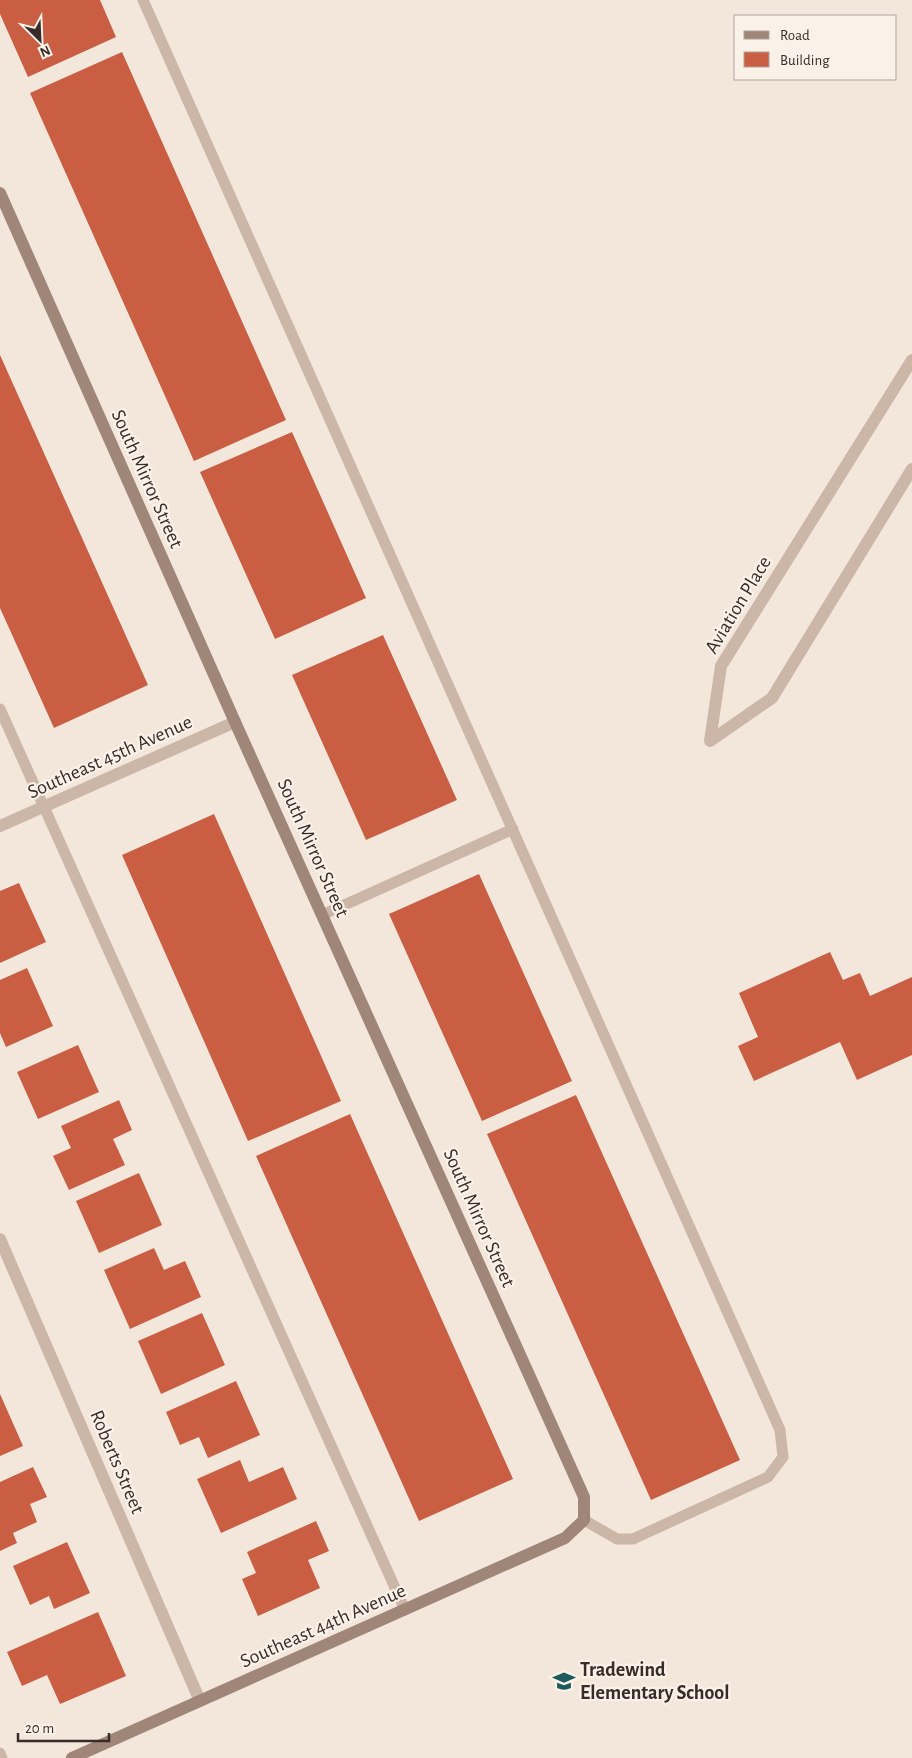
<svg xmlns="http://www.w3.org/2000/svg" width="912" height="1758" viewBox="0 0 912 1758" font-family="'Alegreya Sans',sans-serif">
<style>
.building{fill:#ca5e43}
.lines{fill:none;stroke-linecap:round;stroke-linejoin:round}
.lane{stroke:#ccb6a8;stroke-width:11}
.street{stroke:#ccb6a8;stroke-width:12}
.secondary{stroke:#a08579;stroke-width:12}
.labels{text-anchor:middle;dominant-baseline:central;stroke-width:4.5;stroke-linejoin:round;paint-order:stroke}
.street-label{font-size:20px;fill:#382c28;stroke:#faf2e9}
.poi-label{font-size:20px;font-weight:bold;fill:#382c28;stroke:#faf2e9;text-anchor:start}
</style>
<rect width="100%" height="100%" fill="#f3e7dc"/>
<path class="building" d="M 0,0 L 100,0 L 116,37 L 28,77 L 0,14 Z
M 122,52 L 286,420 L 194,461 L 30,93 Z
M 0,355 L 148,685 L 54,728 L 0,608 Z
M 292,432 L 366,598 L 275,639 L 200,472 Z
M 383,635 L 457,800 L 366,840 L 292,675 Z
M 214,814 L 341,1101 L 248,1141 L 122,855 Z
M 479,874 L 572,1081 L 482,1121 L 389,914 Z
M 19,883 L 46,942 L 0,963 L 0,891 Z
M 830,952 L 843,980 L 860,973 L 870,996 L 912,977 L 912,1055 L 857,1080 L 840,1042 L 754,1081 L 738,1046 L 758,1037 L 739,993 Z
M 27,968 L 53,1026 L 6,1047 L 0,1033 L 0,980 Z
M 78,1045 L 99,1092 L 38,1119 L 17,1072 Z
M 576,1095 L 740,1460 L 651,1500 L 487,1134 Z
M 119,1100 L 132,1130 L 113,1139 L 125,1165 L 69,1190 L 53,1156 L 71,1148 L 61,1126 Z
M 350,1114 L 513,1479 L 419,1521 L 256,1156 Z
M 139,1173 L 162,1225 L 99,1253 L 76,1201 Z
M 154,1248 L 164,1270 L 185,1261 L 201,1297 L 130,1329 L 104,1270 Z
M 202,1313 L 225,1365 L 161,1394 L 138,1341 Z
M 236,1381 L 260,1435 L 208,1458 L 199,1437 L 180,1445 L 166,1412 Z
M 0,1394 L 23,1446 L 0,1456 Z
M 240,1460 L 249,1482 L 283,1467 L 297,1499 L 221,1533 L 197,1479 Z
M 33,1467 L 47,1497 L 30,1504 L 37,1522 L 13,1533 L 17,1543 L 0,1551 L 0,1482 Z
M 316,1521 L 329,1551 L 308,1560 L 320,1588 L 258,1616 L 242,1579 L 256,1573 L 247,1552 Z
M 67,1542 L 90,1593 L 54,1609 L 49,1596 L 30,1605 L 13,1566 Z
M 98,1612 L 126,1676 L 60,1704 L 47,1675 L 22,1686 L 7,1652 Z"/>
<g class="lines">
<path class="lane" d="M 143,0 L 780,1430 L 783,1457 L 768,1477 L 633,1539 L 617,1539 L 584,1520
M 0,709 L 405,1610
M 322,915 L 513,829
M 0,1753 L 2,1758"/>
<path class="street" d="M 912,360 L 721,666 L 710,741 L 772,698 L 912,469
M 0,826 L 235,722
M 0,1239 L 200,1701"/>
<path class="secondary" d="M 0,193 L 235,722 L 584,1497 L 584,1520 L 565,1538 L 72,1758"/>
</g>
<defs>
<g id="school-bare" transform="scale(1.725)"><path d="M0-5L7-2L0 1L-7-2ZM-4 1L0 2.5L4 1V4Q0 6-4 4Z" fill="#1c5a5b" stroke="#faf2e9" stroke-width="2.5" paint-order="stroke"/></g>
</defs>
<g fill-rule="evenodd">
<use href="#school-bare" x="564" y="1681"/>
</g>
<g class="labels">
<g class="street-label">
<text transform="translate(147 479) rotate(66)">South Mirror Street</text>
<text transform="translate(738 605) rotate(-59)">Aviation Place</text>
<text transform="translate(110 757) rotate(-24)">Southeast 45th Avenue</text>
<text transform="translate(313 848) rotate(66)">South Mirror Street</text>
<text transform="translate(479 1218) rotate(66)">South Mirror Street</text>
<text transform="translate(117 1462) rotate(67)">Roberts Street</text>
<text transform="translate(323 1626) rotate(-24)">Southeast 44th Avenue</text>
</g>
<g class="poi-label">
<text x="580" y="1670">Tradewind<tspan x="580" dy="23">Elementary School</tspan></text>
</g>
</g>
<rect x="734" y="15" width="162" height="65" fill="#faf2e9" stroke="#aca39c"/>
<rect x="744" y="31" width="25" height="8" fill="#a08579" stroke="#aca39c"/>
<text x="780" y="40" font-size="15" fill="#382c28">Road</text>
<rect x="744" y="52" width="25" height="15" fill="#ca5e43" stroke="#aca39c"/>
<text x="780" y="65" font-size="15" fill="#382c28">Building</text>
<g transform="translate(40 40) rotate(156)" stroke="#faf2e9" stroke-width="4" paint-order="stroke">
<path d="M0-4L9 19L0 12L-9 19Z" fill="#382c28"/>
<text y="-8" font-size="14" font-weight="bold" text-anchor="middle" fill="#382c28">N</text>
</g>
<path d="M18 1733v8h91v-8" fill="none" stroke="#382c28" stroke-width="2.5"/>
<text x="25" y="1733" font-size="15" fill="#382c28" stroke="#faf2e9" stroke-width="4" paint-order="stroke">20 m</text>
</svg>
